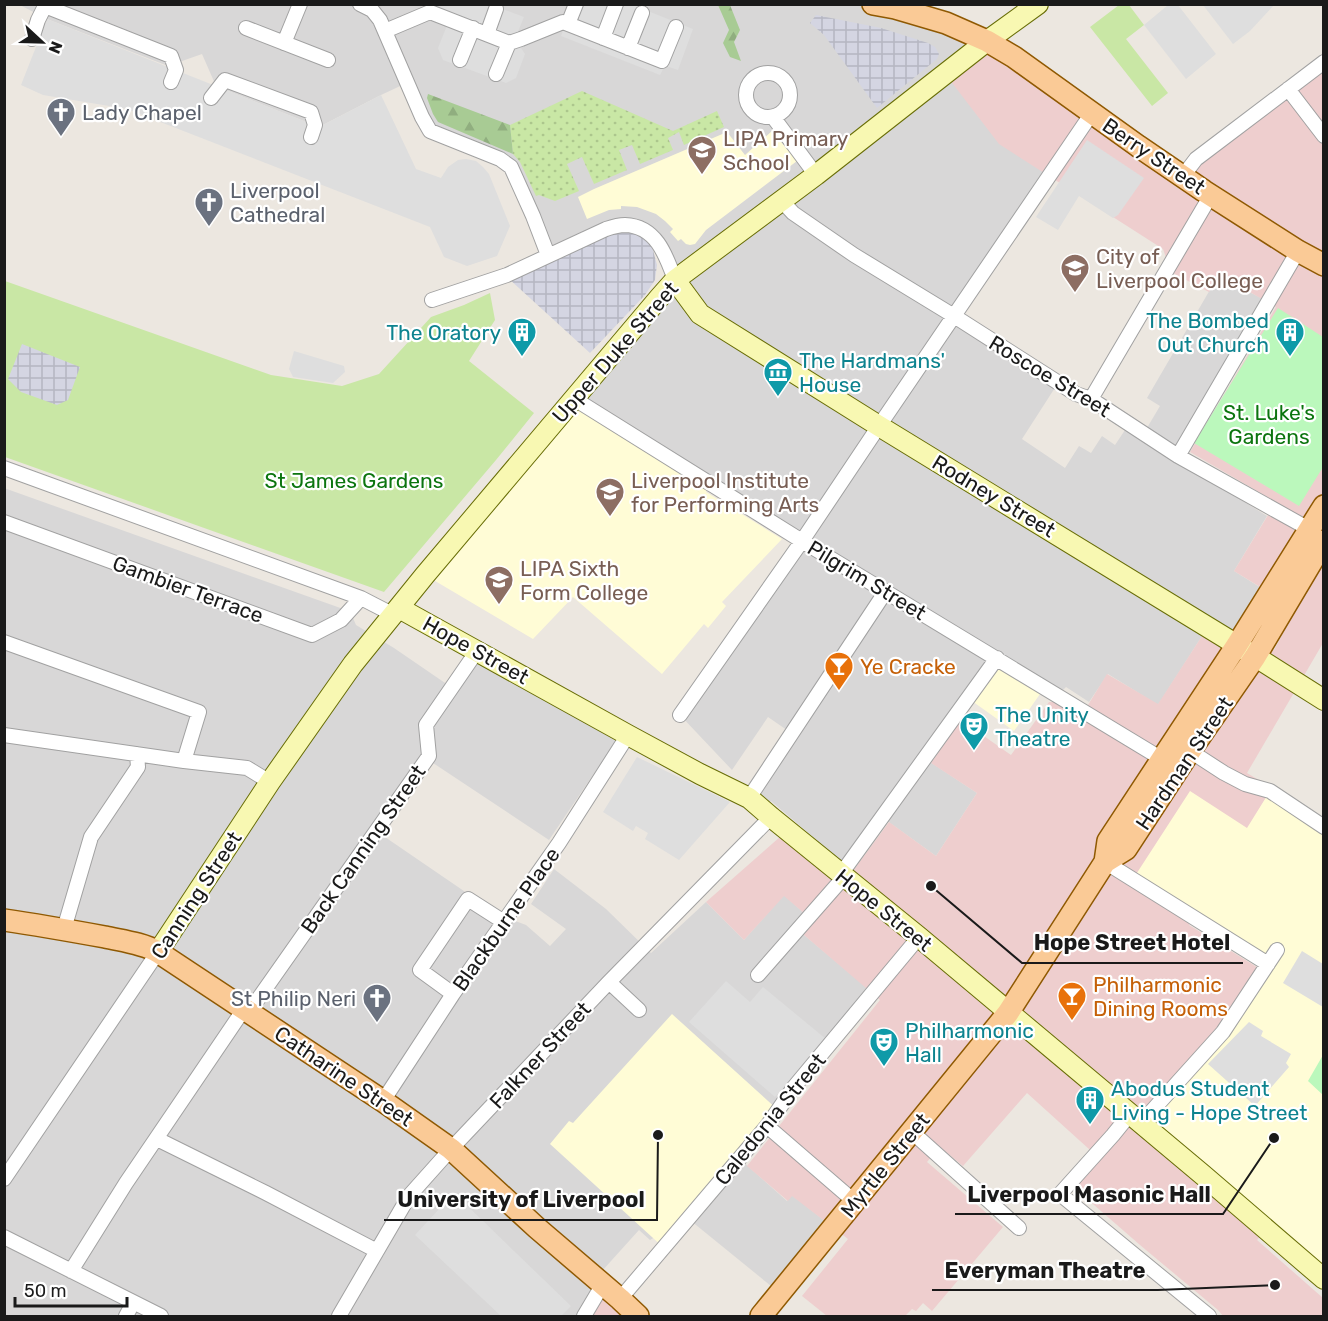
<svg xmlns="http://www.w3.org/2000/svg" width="1328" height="1321" viewBox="0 0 1328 1321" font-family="Rubik,sans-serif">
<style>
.residential{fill:#d8d7d7}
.commercial{fill:#eecece}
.education{fill:#fffcd6}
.grass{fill:url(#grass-dots)}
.forest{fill:url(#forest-firs)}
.park{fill:#bbf8bc}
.garden{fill:#c9e7a5}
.parking{fill:#dedede}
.plaza{fill:url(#plaza-grid)}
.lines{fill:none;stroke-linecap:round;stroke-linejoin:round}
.street-casing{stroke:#a1a1a1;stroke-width:16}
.secondary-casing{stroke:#686d06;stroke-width:22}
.primary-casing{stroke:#8f5902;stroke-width:24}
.street{stroke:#fff;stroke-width:14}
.secondary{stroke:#f8f8b2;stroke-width:20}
.primary{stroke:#faca96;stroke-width:21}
.labels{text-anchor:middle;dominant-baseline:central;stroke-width:4.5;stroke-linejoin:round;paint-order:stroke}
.worship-label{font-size:21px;fill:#5b616d;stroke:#fff;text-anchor:start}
.education-label{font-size:21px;fill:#785e54;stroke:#fff;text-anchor:start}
.street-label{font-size:21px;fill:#1a1a1a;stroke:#fff}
.culture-label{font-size:21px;fill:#0d838f;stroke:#fff;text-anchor:start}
.park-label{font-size:21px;fill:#0c750f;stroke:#fff}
.food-label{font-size:21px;fill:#c56008;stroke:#fff;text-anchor:start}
.leader{fill:none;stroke:#1a1a1a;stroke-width:2}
.callout-dot{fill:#1a1a1a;stroke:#fff;stroke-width:2}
.callout-label{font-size:22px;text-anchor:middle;font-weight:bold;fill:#1a1a1a;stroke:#fff;stroke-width:4.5;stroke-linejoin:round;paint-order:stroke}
</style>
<defs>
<pattern id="grass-dots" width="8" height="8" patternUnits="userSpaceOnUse" patternTransform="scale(1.5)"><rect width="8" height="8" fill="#c9e7a5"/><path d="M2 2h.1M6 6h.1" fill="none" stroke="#acc68d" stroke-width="1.8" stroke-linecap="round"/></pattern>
<pattern id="forest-firs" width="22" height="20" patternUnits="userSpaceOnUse" patternTransform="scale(1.5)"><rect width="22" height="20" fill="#a8cb94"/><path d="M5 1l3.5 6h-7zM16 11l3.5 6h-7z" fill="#90ae7f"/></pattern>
<pattern id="plaza-grid" width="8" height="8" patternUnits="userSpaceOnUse" patternTransform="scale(1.5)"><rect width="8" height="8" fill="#d4d5e2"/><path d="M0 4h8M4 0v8" fill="none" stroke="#b5b6c1"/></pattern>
</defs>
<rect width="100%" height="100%" fill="#ece7e0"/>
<path class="residential" d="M 18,4 L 873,4 L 987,41 L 1048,176 L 954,316 L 1058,383 L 1022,439 L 1065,468 L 1079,446 L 1091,453 L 1102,436 L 1115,445 L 1125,430 L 1141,438 L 1160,406 L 1147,398 L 1218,276 L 1263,299 L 1170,456 L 1267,516 L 1234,571 L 1266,591 L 1233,633 L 1202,636 L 1158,705 L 1108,674 L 1089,702 L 1066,687 L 1062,691 L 995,651 L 921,756 L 977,793 L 936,856 L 879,815 L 841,863 L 824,852 L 826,848 L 771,801 L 767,805 L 760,797 L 762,791 L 797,737 L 768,717 L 732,770 L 680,715 L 802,541 L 573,398 L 675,280 L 655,239 L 548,255 L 515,173 L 435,126 L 431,121 L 413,80 L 381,95 L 319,127 L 216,86 L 202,54 L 168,66 L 47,19 Z
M 4,488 L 346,610 L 353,618 L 356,625 L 394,648 L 448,685 L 467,654 L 616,741 L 549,840 L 421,755 L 376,823 L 382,835 L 499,915 L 526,925 L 550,946 L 566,929 L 531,904 L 554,869 L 606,909 L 651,953 L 706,902 L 744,940 L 784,895 L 805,914 L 804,935 L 871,991 L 773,1111 L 732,1152 L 787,1201 L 792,1195 L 831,1226 L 776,1290 L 680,1212 L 663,1232 L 650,1240 L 639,1230 L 602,1271 L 576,1316 L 5,1316 Z"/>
<path class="commercial" d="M 987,41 L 1183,176 L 1323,62 L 1323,643 L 1247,773 L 1272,788 L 1189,925 L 1260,969 L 1323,1165 L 1257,1240 L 1323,1298 L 1323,1316 L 1223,1316 L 1218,1310 L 1140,1245 L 1078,1191 L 1077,1186 L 1100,1159 L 1027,1093 L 963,1166 L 940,1147 L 927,1162 L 1003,1227 L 932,1311 L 923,1303 L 916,1311 L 912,1309 L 905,1316 L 827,1316 L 802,1296 L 848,1239 L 792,1196 L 788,1201 L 747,1166 L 880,1000 L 804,935 L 805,914 L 784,896 L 744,940 L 706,902 L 781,836 L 831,875 L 853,871 L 889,822 L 936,856 L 977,793 L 931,763 L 961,720 L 1011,755 L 1049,702 L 1054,702 L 1080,718 L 1107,674 L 1158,704 L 1202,636 L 1223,649 L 1274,650 L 1296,609 L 1234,571 L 1276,502 L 1190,452 L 1276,307 L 1229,280 L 1228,281 L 1219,276 L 1209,292 L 1171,272 L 1163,249 L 999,144 L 946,75 Z
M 603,1284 L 638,1316 L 584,1316 Z"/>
<path class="education" d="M 772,131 L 797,161 L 706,230 L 695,244 L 690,245 L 686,244 L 681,239 L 678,241 L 670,232 L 673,229 L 665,221 L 656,214 L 637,207 L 621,206 L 621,209 L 609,210 L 587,219 L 578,197 L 594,189 L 727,132 L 745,155 Z
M 573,398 L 711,483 L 706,492 L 782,539 L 722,602 L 726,606 L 708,628 L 704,624 L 662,674 L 573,597 L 533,639 L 425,575 Z
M 998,664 L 1040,694 L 1014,731 L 972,701 Z
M 1190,791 L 1247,828 L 1270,791 L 1323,827 L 1323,1279 L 1141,1123 L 1223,1032 L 1268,964 L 1133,879 Z
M 672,1014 L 778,1110 L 664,1248 L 550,1144 L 569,1121 L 573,1123 Z"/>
<path class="grass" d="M 582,91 L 673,131 L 717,111 L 724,127 L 684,145 L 679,132 L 668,138 L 673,150 L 640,164 L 632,145 L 619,150 L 627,170 L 594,184 L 582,157 L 567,164 L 579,191 L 555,201 L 539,195 L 536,196 L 520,162 L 513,154 L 510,125 Z"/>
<path class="forest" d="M 718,5 L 730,5 L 740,30 L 734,42 L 741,61 L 730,57 L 723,43 L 729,30 Z
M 428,94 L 510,125 L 513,154 L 438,122 L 433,114 L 427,98 Z"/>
<path class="park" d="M 1278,308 L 1323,337 L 1323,467 L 1299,506 L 1194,443 Z
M 1323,1055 L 1323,1095 L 1308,1081 Z"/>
<path class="garden" d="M 1119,5 L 1129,5 L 1144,25 L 1126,39 L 1168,93 L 1152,106 L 1090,27 Z
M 5,281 L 271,375 L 342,386 L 379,374 L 431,317 L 464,305 L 490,293 L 495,320 L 469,361 L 534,413 L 496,460 L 384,592 L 5,457 Z"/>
<path class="parking" d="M 428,4 L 492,5 L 524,17 L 515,39 L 525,54 L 516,78 L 506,83 L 443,60 L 438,48 L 448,23 L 427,7 Z
M 573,5 L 633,5 L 693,29 L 678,70 L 669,67 L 663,69 L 660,75 L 561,36 Z
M 1168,5 L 1178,5 L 1216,54 L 1186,79 L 1144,25 Z
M 1203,5 L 1274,5 L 1250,31 L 1233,44 Z
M 47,19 L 319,127 L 381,95 L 416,169 L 441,178 L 448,167 L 458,160 L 466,159 L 476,161 L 483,167 L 489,174 L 510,226 L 497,256 L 467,266 L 444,257 L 430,227 L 127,109 L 43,95 L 21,85 Z
M 1087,140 L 1144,178 L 1118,215 L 1113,218 L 1079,196 L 1058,230 L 1036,217 Z
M 294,351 L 344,366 L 345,372 L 333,383 L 293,377 L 289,369 Z
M 637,757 L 730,802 L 679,860 L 645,839 L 648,833 L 636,826 L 633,831 L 603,812 Z
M 1302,951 L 1323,964 L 1323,1007 L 1283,983 Z
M 726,981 L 750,1002 L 763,987 L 826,1039 L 775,1097 L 689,1022 Z
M 1249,1022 L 1263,1031 L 1261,1036 L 1291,1054 L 1286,1063 L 1289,1067 L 1255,1106 L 1208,1064 Z
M 454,1193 L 571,1306 L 561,1316 L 501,1316 L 415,1235 Z"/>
<path class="plaza" d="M 816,15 L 881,28 L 928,43 L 935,47 L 939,54 L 937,59 L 877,108 L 824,35 L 810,23 Z
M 628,230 L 640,234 L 650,243 L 653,250 L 657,265 L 655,280 L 645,295 L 590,353 L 508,278 L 618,231 Z
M 22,344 L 80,367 L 68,400 L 57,405 L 21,392 L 8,379 Z"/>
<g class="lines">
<g class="street-casing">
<path id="street" d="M 360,4 L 372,10 L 380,20 L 422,117 L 430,131 L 500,159 L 511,167 L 533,216 L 548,255
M 568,24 L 576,4
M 246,28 L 328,60
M 385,31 L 430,12 L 509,43 L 521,39 L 563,22 L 662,61 L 676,27
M 487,34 L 496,9
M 603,38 L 616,4
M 32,39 L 38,20 L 45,6 L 171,56 L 176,70 L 171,82
M 284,43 L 300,4
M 628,48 L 642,13
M 460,60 L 473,28
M746 95a22 22 0 1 1 44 0a22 22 0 1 1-44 0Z
M 496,74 L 509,43
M 1288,89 L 1324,136
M 211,98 L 225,80 L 311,112 L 315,125 L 311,137
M 773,117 L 816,175
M 1183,176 L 1196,159 L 1324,62
M 782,201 L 793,213 L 854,255 L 954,316 L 1076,394 L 1091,399 L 1178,456 L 1309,529 L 1315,535
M 432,300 L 507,275 L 606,229 C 612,227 619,225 625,225 C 656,226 666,255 675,280
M 573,398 L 802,541 L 1162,759 L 1190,751 L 1224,773 L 1245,784 L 1270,791 L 1324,827
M 1091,399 L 1211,195
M 1178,456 L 1298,251
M 4,468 L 361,598 L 394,615
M 4,522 L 312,635 L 341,620 L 361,598
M 4,642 L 199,712 L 184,761
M 680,715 L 802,541 L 879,426 L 1092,113
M 4,735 L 184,761 L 247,768 L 270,782
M 749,798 L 886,591
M 1105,862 L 1268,964
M 841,874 L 997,658
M 64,929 L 91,837 L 138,767 L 137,754
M 758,975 L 844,877
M 609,982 L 639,1010
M 453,994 L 420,970 L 468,899 L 504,922
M 249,1012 L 429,756 L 426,725 L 477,651
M 383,1101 L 453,994 L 559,843 L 628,735
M 1130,1114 L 1113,1135 L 1060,1194 L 1209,1316
M 1141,1123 L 1223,1032 L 1277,950
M 767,1126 L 855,1202
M 912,1132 L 1019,1228
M 157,1139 L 266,1193 L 377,1251
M 4,1179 L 158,952
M 4,1237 L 161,1316
M 71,1271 L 126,1183 L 244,1009
M 620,1299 L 767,1126 L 794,1087 L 919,937
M 126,1316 L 133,1303
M 339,1316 L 409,1196 L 451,1149 L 609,982 L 771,817
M 584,1316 L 603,1284"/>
</g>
<g class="secondary-casing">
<path id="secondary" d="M 675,280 L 700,314 L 879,426 L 1237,645 L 1324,700
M 399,608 L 628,735 L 700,774 L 749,798 L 771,817 L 919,937 L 1203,1175 L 1324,1279
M 158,952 L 270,782 L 353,664 L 425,575 L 659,298 L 675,280 L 816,175 L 987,41 L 1038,4"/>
</g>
<g class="primary-casing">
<path id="primary" d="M 873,4 L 895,8 L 946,23 L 987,41 L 1014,57 L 1138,146 L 1204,191 L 1298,251 L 1324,265
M 1105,862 L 1126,849 L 1190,751 L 1255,657 L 1324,541
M 4,920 C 38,925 72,931 105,937 C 123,941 142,943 158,952 L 383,1101 L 451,1149 L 537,1228 L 620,1299 L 638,1316
M 761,1316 L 1008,1013 L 1105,862 L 1108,841 L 1237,645 L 1324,506"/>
</g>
<use href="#street" class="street"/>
<use href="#secondary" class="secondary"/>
<use href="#primary" class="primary"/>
</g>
<defs>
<g id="church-pin" transform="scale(1.5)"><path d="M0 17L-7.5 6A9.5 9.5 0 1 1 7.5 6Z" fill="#6b7280" stroke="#fff"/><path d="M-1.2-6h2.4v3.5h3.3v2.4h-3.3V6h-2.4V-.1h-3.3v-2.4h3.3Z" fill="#fff"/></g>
<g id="school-pin" transform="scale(1.5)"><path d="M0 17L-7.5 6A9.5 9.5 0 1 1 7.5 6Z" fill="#8d6e63" stroke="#fff"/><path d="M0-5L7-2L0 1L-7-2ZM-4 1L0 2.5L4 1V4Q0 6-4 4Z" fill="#fff"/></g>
<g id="university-pin" transform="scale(1.5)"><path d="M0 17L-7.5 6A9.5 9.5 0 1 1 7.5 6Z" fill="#8d6e63" stroke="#fff"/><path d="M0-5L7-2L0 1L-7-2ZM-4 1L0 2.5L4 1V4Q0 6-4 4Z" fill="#fff"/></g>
<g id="building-pin" transform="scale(1.5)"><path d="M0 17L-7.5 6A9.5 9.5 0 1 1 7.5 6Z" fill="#0f9aa8" stroke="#fff"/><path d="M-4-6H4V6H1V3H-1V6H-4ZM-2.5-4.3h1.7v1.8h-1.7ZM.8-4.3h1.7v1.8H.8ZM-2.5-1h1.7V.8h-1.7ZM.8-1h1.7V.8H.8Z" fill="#fff"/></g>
<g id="museum-pin" transform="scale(1.5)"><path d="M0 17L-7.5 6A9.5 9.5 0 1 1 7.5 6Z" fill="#0f9aa8" stroke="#fff"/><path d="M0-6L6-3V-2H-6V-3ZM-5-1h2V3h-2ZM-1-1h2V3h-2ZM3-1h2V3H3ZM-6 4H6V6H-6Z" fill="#fff"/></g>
<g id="bar-pin" transform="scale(1.5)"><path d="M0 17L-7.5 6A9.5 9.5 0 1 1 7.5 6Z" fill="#e8710a" stroke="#fff"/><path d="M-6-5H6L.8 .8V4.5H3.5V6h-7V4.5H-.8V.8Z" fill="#fff"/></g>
<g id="theatre-pin" transform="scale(1.5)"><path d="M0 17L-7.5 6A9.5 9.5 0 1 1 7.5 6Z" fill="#0f9aa8" stroke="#fff"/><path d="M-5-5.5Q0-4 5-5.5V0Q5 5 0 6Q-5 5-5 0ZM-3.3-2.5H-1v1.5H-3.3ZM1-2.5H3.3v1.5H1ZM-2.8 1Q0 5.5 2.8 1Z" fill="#fff"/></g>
</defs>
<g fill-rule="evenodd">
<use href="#church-pin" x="61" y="112"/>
<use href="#school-pin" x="702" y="150"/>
<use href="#church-pin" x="209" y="202"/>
<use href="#university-pin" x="1075" y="268"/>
<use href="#building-pin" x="522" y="332"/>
<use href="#building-pin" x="1290" y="332"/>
<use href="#museum-pin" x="778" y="372"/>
<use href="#university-pin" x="610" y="492"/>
<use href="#university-pin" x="499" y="580"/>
<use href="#bar-pin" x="839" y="666"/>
<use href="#theatre-pin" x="974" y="726"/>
<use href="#bar-pin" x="1072" y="996"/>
<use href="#church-pin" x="377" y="998"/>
<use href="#theatre-pin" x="884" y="1042"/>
<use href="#building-pin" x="1090" y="1100"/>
</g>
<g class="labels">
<g class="worship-label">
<text x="82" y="112">Lady Chapel</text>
<text x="230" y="190">Liverpool<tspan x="230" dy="24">Cathedral</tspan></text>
<text x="356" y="998" text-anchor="end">St Philip Neri</text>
</g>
<g class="education-label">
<text x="723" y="138">LIPA Primary<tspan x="723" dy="24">School</tspan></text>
<text x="1096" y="256">City of<tspan x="1096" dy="24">Liverpool College</tspan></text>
<text x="631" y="480">Liverpool Institute<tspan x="631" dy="24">for Performing Arts</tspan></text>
<text x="520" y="568">LIPA Sixth<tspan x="520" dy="24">Form College</tspan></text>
</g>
<g class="street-label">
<text transform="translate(1154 156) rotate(34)">Berry Street</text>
<text transform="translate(615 352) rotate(-49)">Upper Duke Street</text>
<text transform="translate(1050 376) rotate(31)">Roscoe Street</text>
<text transform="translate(994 496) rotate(31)">Rodney Street</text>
<text transform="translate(867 580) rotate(31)">Pilgrim Street</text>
<text transform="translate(188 589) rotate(20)">Gambier Terrace</text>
<text transform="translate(476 650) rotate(29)">Hope Street</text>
<text transform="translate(1184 763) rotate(-56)">Hardman Street</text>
<text transform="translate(363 849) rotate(-55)">Back Canning Street</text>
<text transform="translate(196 895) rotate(-57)">Canning Street</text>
<text transform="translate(884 910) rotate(39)">Hope Street</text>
<text transform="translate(506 919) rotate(-55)">Blackburne Place</text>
<text transform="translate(540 1055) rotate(-47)">Falkner Street</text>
<text transform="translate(344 1076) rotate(34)">Catharine Street</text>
<text transform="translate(770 1119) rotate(-51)">Caledonia Street</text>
<text transform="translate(885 1165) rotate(-51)">Myrtle Street</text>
</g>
<g class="culture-label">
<text x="1269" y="320" text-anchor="end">The Bombed<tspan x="1269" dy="24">Out Church</tspan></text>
<text x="501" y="332" text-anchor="end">The Oratory</text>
<text x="799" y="360">The Hardmans'<tspan x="799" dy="24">House</tspan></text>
<text x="995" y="714">The Unity<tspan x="995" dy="24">Theatre</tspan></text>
<text x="905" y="1030">Philharmonic<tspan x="905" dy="24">Hall</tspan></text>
<text x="1111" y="1088">Abodus Student<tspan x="1111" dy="24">Living - Hope Street</tspan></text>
</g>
<g class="park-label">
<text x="1269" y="412">St. Luke's<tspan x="1269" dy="24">Gardens</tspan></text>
<text x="354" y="480">St James Gardens</text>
</g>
<g class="food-label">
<text x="860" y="666">Ye Cracke</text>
<text x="1093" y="984">Philharmonic<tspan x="1093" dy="24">Dining Rooms</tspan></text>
</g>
</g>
<path class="leader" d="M931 886L1022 963H1243M1274 1138L1223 1214H955M658 1135L657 1220H384M1275 1285L1158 1290H932"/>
<g class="callout-dot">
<circle cx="931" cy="886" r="6"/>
<circle cx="1274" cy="1138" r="6"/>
<circle cx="658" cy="1135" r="6"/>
<circle cx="1275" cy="1285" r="6"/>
</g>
<g class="callout-label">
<text x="1132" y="950">Hope Street Hotel</text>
<text x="1089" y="1202">Liverpool Masonic Hall</text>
<text x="521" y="1207">University of Liverpool</text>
<text x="1045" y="1278">Everyman Theatre</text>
</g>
<rect width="1328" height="1321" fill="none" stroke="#1a1a1a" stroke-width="12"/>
<g transform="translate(42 42) rotate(112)" stroke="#ffffff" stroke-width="4.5" paint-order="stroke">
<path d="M0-4.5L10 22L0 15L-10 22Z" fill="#1a1a1a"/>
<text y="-9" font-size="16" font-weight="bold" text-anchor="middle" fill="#1a1a1a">N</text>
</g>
<path d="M15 1297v9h112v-9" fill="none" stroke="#1a1a1a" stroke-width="3"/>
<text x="24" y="1297" font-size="18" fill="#1a1a1a" stroke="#ffffff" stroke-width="4.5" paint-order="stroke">50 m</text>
</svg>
